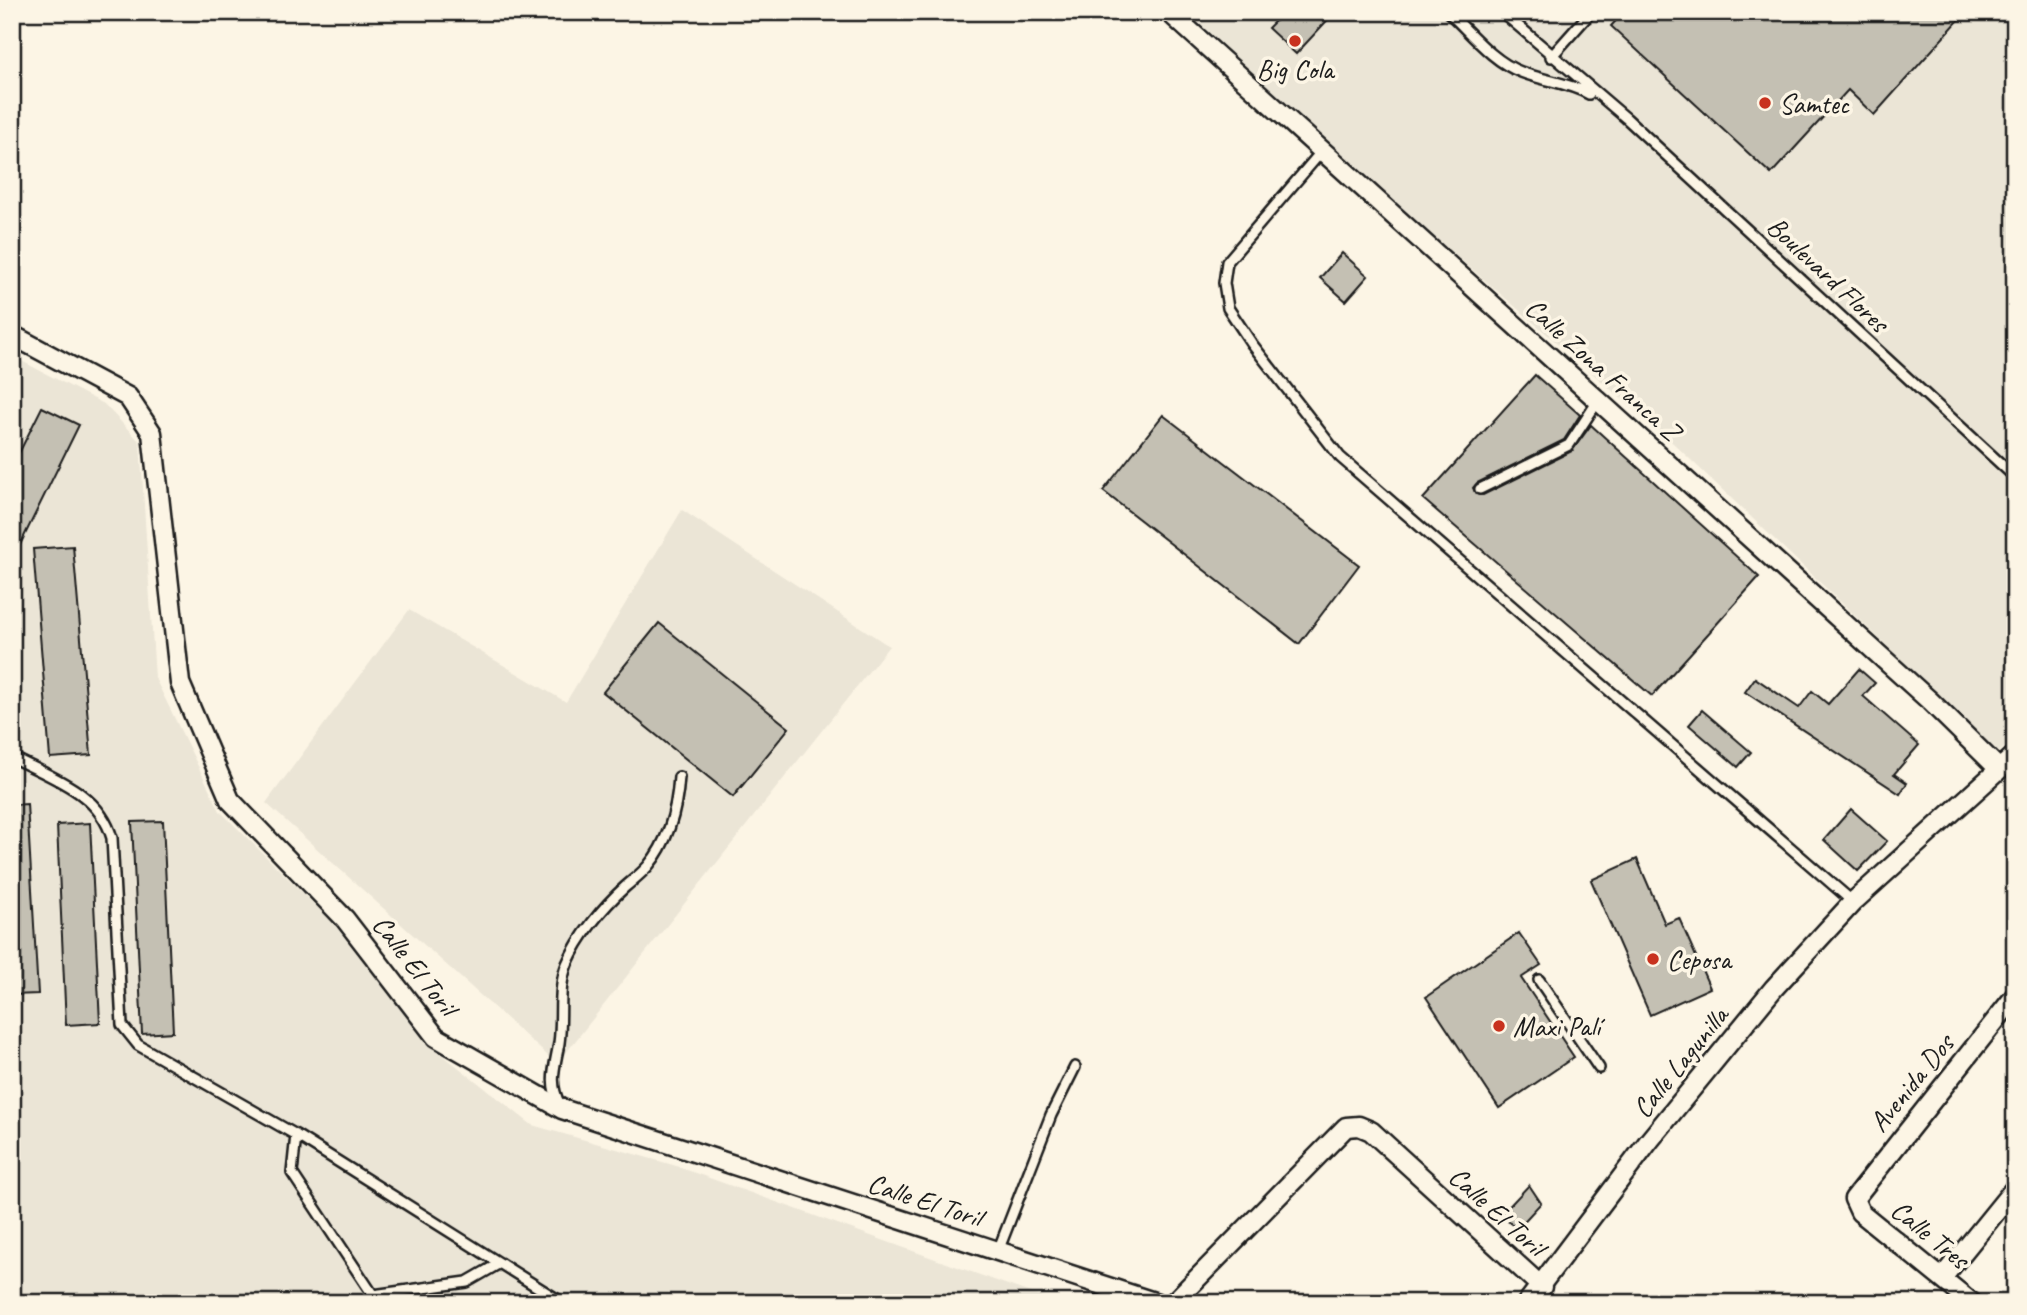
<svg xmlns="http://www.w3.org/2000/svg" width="2027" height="1315" viewBox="0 0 2027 1315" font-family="Caveat,sans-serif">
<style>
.built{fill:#ebe5d6}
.building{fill:#c4c0b3;stroke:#1c1c1c;stroke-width:2}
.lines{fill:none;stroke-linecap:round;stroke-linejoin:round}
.service-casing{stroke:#1c1c1c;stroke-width:14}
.minor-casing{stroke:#1c1c1c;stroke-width:23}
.service{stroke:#fcf5e5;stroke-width:9}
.minor{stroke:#fcf5e5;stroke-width:18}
.poi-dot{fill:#c8321e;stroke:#fcf5e5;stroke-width:2.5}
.labels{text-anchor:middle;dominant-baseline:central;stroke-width:7;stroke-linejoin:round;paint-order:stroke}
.poi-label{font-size:28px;fill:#1c1c1c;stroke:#fcf5e5;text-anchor:start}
.street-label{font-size:28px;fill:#1c1c1c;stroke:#fcf5e5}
</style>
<rect width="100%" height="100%" fill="#fcf5e5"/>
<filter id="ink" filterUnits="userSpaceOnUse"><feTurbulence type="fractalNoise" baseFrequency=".0143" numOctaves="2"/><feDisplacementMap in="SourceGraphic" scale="14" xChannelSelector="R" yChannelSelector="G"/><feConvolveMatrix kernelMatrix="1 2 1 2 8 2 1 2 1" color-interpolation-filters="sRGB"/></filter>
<g filter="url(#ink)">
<path class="built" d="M 1187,12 L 2015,12 L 2015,738 L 1999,752 L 1673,443 L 1387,196 Z
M 12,356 L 104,404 L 140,442 L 155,678 L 220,811 L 332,922 L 426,1042 L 532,1125 L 673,1165 L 1058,1303 L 12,1303 Z
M 682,510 L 889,646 L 557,1064 L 266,803 L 409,610 L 566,702 Z"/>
<path class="building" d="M 1269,12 L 1335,12 L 1296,54 L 1268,28 L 1277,19 Z
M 1624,12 L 1966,12 L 1874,115 L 1848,90 L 1771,174 L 1611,26 Z
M 1342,253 L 1368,276 L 1346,301 L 1320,278 Z
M 1535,375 L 1580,415 L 1564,440 L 1477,483 L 1473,488 L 1476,494 L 1483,495 L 1572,451 L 1591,425 L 1759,577 L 1652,696 L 1423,499 Z
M 42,407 L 79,425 L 12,561 L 12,467 Z
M 1163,415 L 1359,565 L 1299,644 L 1103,491 Z
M 73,546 L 91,755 L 50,758 L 33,549 Z
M 659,623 L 789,728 L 733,797 L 603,692 Z
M 1859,669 L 1875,683 L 1863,696 L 1919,745 L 1894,774 L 1907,783 L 1900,794 L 1745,692 L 1755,678 L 1799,708 L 1812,691 L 1828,704 Z
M 1702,710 L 1751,752 L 1738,767 L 1689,725 Z
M 27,804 L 38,994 L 12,995 L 12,805 Z
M 1851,809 L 1887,841 L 1858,871 L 1824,840 Z
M 163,821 L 173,1032 L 142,1034 L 132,822 Z
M 90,823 L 100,1023 L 66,1025 L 57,825 Z
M 1637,859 L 1665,924 L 1679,918 L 1710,988 L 1650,1015 L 1591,880 Z
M 1519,933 L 1541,965 L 1521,978 L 1574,1057 L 1499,1108 L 1426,997 Z
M 1529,1185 L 1541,1203 L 1517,1229 L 1501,1215 Z"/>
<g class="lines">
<g class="service-casing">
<path id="service" d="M 1448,12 C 1470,32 1493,62 1521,72 C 1544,81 1567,82 1589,94
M 1502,12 L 1626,118 L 2015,477
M 1551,57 L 1591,12
M 1322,151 L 1227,262 L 1224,283 L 1228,308 L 1252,344 L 1340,457 L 1853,902
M 1480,489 L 1569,445 L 1598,401
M 12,757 C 52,778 99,792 112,838 L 122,1025 L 138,1045 L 296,1135
M 1539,980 L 1599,1068
M 560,1105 C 548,1082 555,1067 559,1043 C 563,1016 557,989 567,964 C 579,936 603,907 625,887 C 633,880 641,874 648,866 C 669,841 677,808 679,777
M 998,1251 L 1051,1115 L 1075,1067
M 373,1295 L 292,1173 L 296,1135 L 563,1303
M 366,1303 L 373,1295 L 467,1282 L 500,1263"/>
</g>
<g class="minor-casing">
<path id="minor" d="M 1169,12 L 1930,701 L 1999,769
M 12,335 L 128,397 L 152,433 L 180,683 L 230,800 L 345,919 L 436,1037 L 562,1109 L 1157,1303
M 1942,1278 L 2015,1188
M 1173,1303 L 1346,1127 L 1359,1126 L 1371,1131 L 1542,1287
M 1527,1303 L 1649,1141 L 1774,988 L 1853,902 L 2015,755
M 1972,1303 L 1860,1212 L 1854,1199 L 2015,996"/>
</g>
<use href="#service" class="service"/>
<use href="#minor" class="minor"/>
</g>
</g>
<g class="poi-dot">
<circle cx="1295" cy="41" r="7"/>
<circle cx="1765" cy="103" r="7"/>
<circle cx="1653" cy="959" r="7"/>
<circle cx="1499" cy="1026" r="7"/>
</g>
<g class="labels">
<g class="poi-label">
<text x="1295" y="69" text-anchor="middle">Big Cola</text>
<text x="1779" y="103">Samtec</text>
<text x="1667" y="959">Ceposa</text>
<text x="1513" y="1026">Maxi Palí</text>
</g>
<g class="street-label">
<text transform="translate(1828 274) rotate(43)">Boulevard Flores</text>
<text transform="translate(1603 369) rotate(42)">Calle Zona Franca Z</text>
<text transform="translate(415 965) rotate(52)">Calle El Toril</text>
<text transform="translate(1680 1062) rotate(-51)">Calle Lagunilla</text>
<text transform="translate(1911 1083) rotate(-51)">Avenida Dos</text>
<text transform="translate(925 1200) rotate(18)">Calle El Toril</text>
<text transform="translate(1497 1211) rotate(42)">Calle El Toril</text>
<text transform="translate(1930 1234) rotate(39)">Calle Tres</text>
</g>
</g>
<rect width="2027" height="1315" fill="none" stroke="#fcf5e5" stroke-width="42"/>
<rect x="21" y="21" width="1985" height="1273" fill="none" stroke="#1c1c1c" stroke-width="2.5" filter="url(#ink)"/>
</svg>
